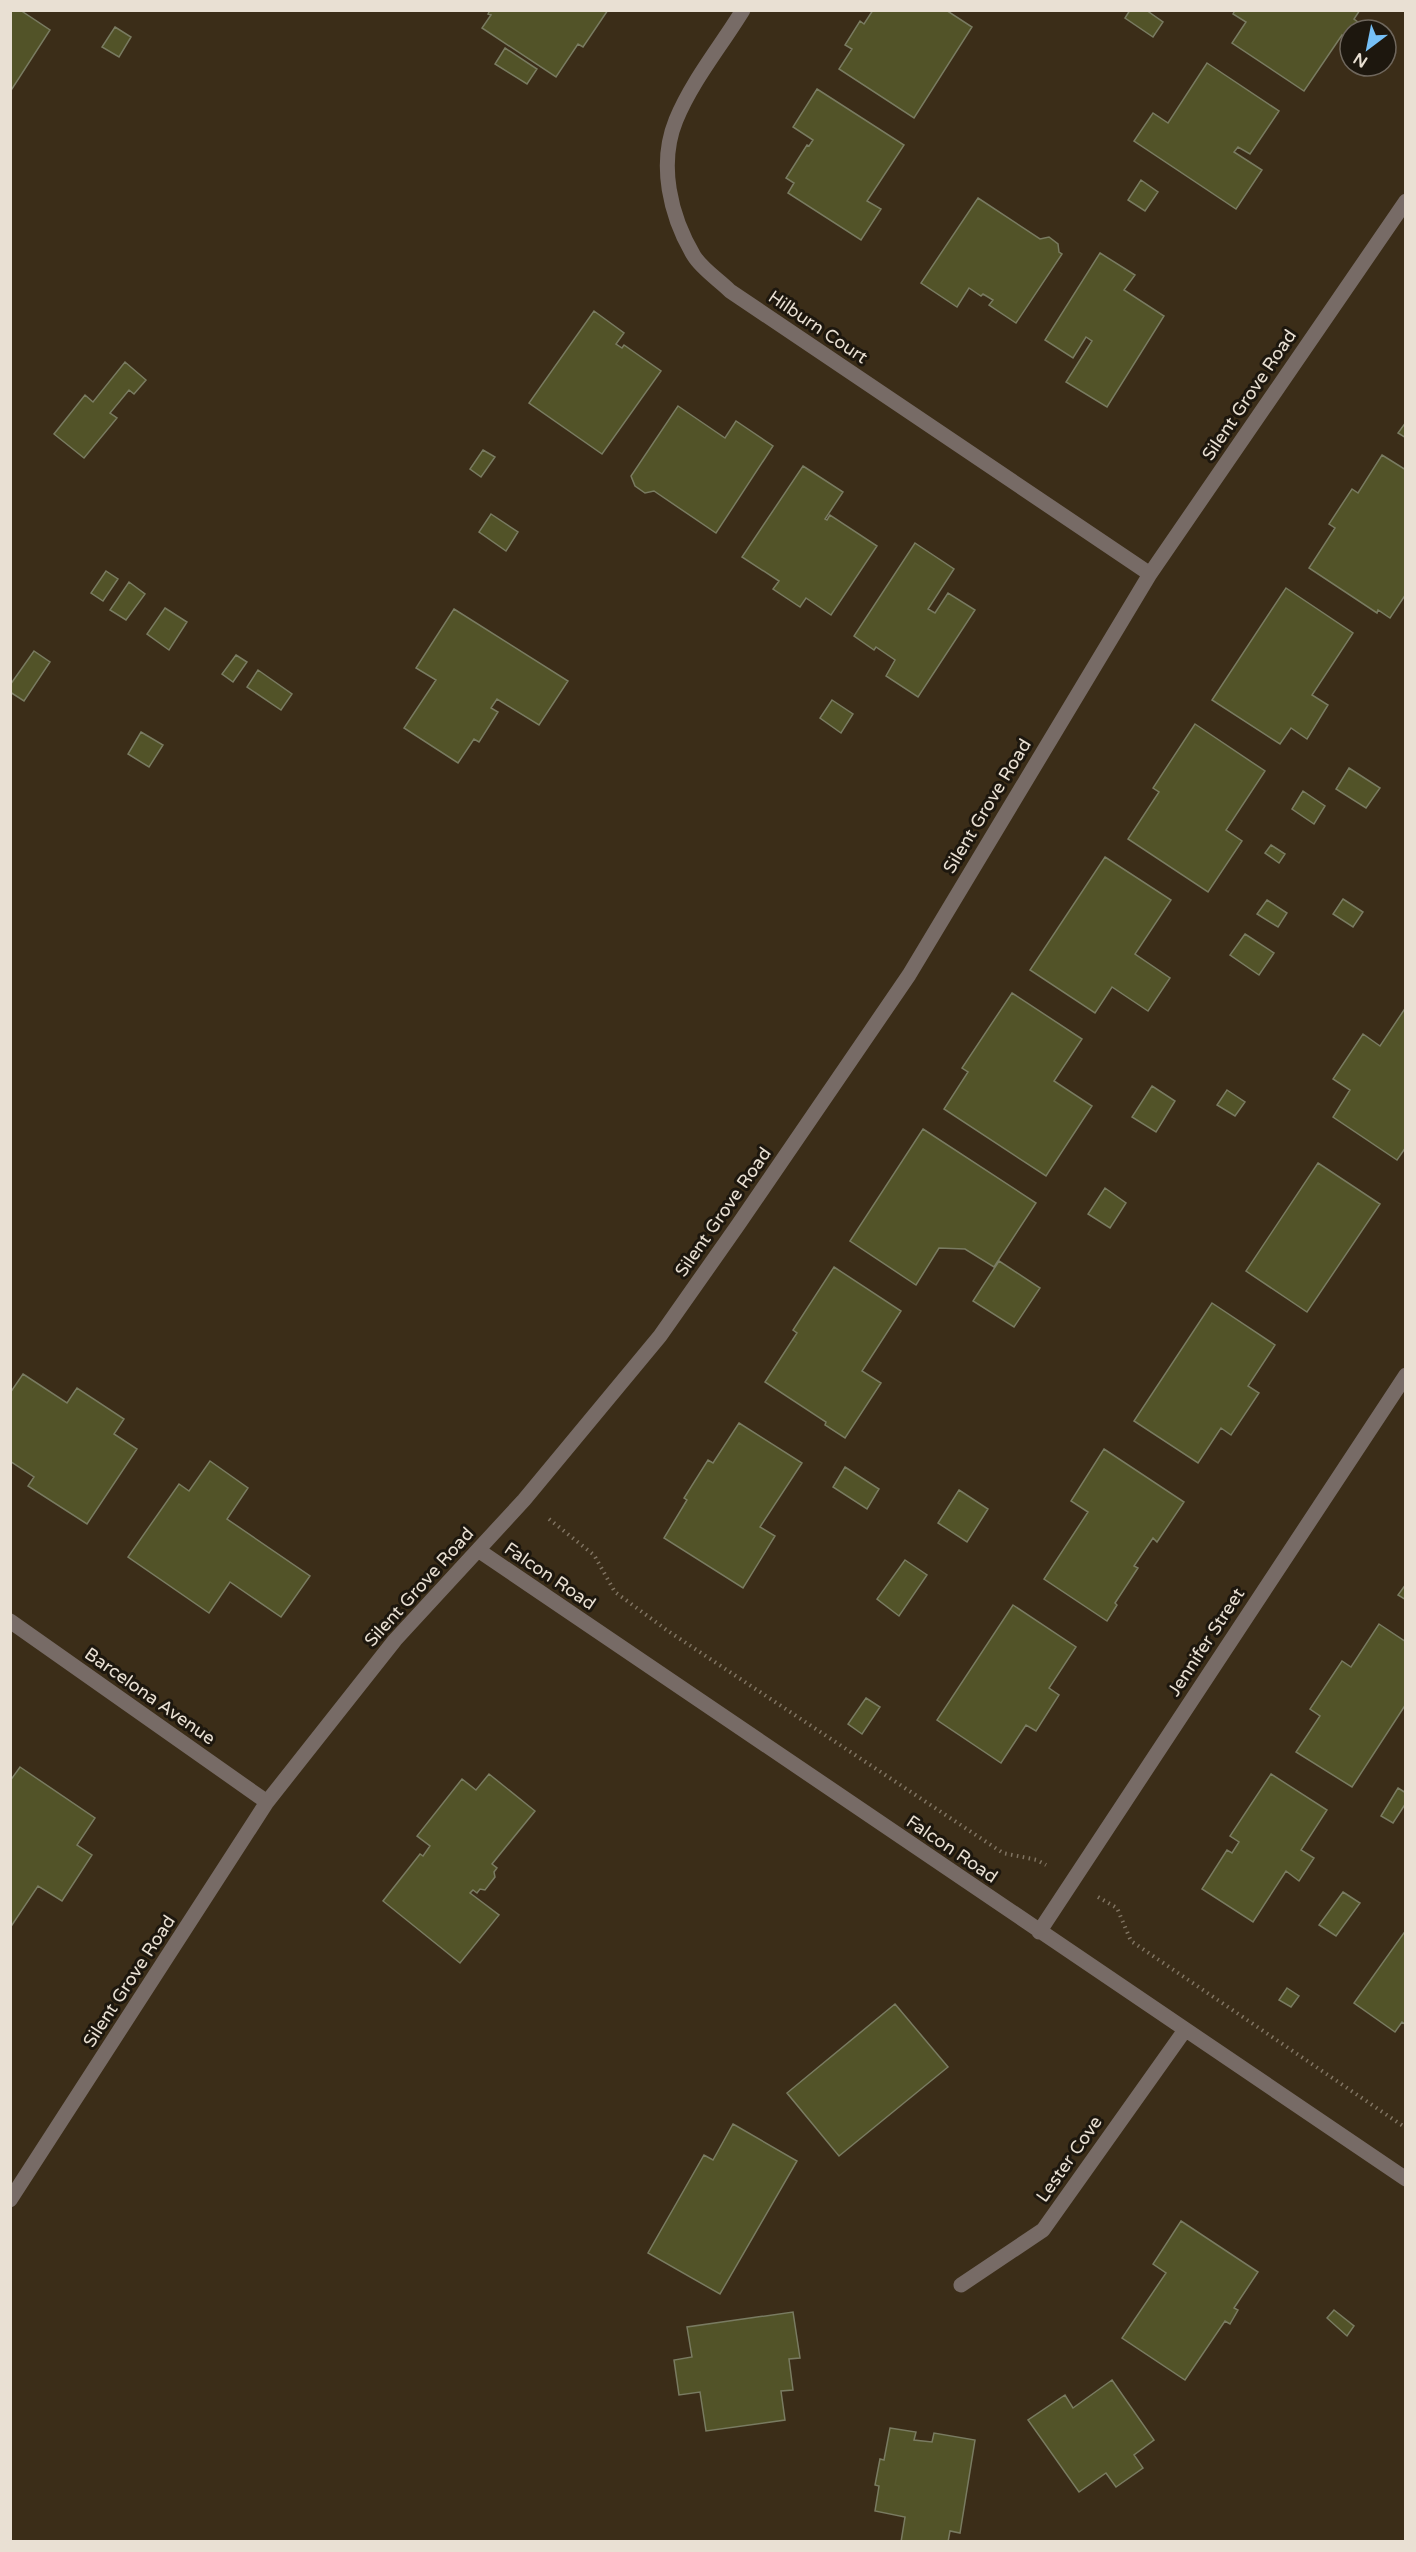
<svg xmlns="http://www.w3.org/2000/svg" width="1416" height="2552" viewBox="0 0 1416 2552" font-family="'Varela Round',sans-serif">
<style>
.building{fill:#525328;stroke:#797b61;stroke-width:1.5}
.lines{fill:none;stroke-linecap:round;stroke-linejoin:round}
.path{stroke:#807462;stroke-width:4;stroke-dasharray:1.5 4.5;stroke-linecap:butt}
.minor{stroke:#776b66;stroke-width:15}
.labels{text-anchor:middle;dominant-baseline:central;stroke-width:6;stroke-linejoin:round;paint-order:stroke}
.street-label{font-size:18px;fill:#e9e0d3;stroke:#1d170e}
</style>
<rect width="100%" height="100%" fill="#3b2d18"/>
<path class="building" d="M 10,10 L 20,10 L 50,30 L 10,92 Z
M 490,10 L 608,10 L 583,47 L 578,44 L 556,77 L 482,28 L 491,15 L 488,14 Z
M 873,10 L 946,10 L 972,27 L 914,118 L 839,69 L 852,49 L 845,45 L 860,21 L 864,24 Z
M 1130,10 L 1146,10 L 1163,22 L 1153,37 L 1125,18 Z
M 1235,10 L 1360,10 L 1354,19 L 1359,23 L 1354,30 L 1350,30 L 1347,40 L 1342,35 L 1304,91 L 1232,43 L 1246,22 L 1233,14 Z
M 115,27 L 131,37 L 119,57 L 102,47 Z
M 505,48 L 537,69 L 527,84 L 495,64 Z
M 1207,63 L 1279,111 L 1250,154 L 1238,147 L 1234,152 L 1262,170 L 1236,209 L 1134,141 L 1153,113 L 1168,123 Z
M 817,89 L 904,145 L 867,201 L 881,209 L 861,240 L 788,193 L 794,183 L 786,178 L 807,145 L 809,146 L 813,140 L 793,127 Z
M 1141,180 L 1158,192 L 1145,211 L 1128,200 Z
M 978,198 L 1040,239 L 1049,237 L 1058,244 L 1059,252 L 1062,254 L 1016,323 L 989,305 L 993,300 L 983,294 L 981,296 L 969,288 L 957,307 L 921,283 Z
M 1100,253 L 1135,275 L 1124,290 L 1164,316 L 1107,407 L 1066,382 L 1092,341 L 1086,337 L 1073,358 L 1045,340 Z
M 594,311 L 624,333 L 616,344 L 622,348 L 624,345 L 661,371 L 602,454 L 529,403 Z
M 125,362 L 146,380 L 134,394 L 129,390 L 110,413 L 117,418 L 84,458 L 54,434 L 85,395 L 93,402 Z
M 678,406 L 725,438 L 736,421 L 773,446 L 716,533 L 654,491 L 645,493 L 635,486 L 631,476 Z
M 1406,422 L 1406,438 L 1398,433 Z
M 483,450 L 495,457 L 481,477 L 470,469 Z
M 1382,455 L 1406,470 L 1406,594 L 1390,618 L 1378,610 L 1377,613 L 1309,568 L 1335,528 L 1329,524 L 1352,489 L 1358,493 Z
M 803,466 L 843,492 L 825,519 L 827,520 L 830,515 L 877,546 L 831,615 L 806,598 L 800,607 L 773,589 L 779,581 L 742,557 Z
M 491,514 L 518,532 L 506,551 L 479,532 Z
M 915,543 L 954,569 L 928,609 L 935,613 L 948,593 L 975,610 L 918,697 L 886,676 L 895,660 L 876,647 L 874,650 L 854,636 Z
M 106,571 L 118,579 L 103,601 L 91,593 Z
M 129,582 L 145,594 L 126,620 L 110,610 Z
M 1286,588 L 1353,633 L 1312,695 L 1328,705 L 1307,739 L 1291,728 L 1280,744 L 1212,700 Z
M 165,608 L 187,622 L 169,650 L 147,634 Z
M 454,609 L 568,681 L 539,725 L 497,699 L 491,708 L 498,712 L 479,742 L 474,739 L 458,763 L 404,728 L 436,680 L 416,668 Z
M 34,651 L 50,662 L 24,701 L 10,692 L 10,685 Z
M 236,655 L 247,662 L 233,682 L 222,674 Z
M 258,670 L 292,694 L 281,710 L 247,687 Z
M 832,700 L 853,714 L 841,733 L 820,718 Z
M 1195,724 L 1265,771 L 1226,830 L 1242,841 L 1208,892 L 1128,839 L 1159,792 L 1153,788 Z
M 141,732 L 163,745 L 149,767 L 128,754 Z
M 1349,768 L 1380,788 L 1366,808 L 1336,789 Z
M 1303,791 L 1325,806 L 1314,824 L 1292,809 Z
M 1271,845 L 1285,854 L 1279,863 L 1265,853 Z
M 1105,857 L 1171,900 L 1135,954 L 1170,978 L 1148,1011 L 1112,987 L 1095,1013 L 1030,970 Z
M 1343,899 L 1363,912 L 1353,927 L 1333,914 Z
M 1267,900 L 1287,913 L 1278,927 L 1257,914 Z
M 1245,934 L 1274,953 L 1259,975 L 1230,955 Z
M 1012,993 L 1082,1039 L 1054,1081 L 1092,1106 L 1046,1176 L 944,1109 L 968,1072 L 962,1068 Z
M 1406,1007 L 1406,1147 L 1397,1160 L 1333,1117 L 1350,1090 L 1333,1079 L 1363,1034 L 1380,1046 Z
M 1152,1086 L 1175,1101 L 1156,1132 L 1132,1117 Z
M 1227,1090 L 1245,1102 L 1235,1116 L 1217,1105 Z
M 923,1129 L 1036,1203 L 994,1267 L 965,1249 L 939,1248 L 916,1285 L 850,1241 Z
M 1318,1163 L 1380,1204 L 1307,1312 L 1246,1271 Z
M 1105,1188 L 1126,1203 L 1110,1228 L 1088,1214 Z
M 999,1261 L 1040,1288 L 1014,1327 L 973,1301 Z
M 834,1267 L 901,1311 L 862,1371 L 881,1383 L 845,1438 L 825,1425 L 826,1422 L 765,1382 L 797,1333 L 793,1330 Z
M 1212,1303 L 1275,1345 L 1248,1386 L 1259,1393 L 1231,1435 L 1221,1428 L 1198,1463 L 1134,1421 Z
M 23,1374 L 67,1403 L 77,1388 L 124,1419 L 114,1434 L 137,1449 L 87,1524 L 28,1486 L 34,1477 L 10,1461 L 10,1393 Z
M 739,1423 L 802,1463 L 760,1527 L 775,1536 L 743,1588 L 664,1538 L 687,1500 L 684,1498 L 708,1460 L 713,1463 Z
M 1104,1449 L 1184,1502 L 1157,1542 L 1153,1538 L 1134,1566 L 1138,1568 L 1115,1603 L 1117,1605 L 1107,1621 L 1044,1579 L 1088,1512 L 1071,1501 Z
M 210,1461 L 248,1488 L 227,1519 L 310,1576 L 281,1617 L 230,1582 L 209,1613 L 128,1557 L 179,1484 L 189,1491 Z
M 845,1467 L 879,1489 L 867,1509 L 833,1487 Z
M 959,1490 L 988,1509 L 967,1542 L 938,1523 Z
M 905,1560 L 927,1575 L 899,1616 L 877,1599 Z
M 1406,1584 L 1406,1600 L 1398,1595 Z
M 1013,1605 L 1076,1647 L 1049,1688 L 1059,1695 L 1036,1731 L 1026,1725 L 1001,1763 L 937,1720 Z
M 1379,1624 L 1406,1642 L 1406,1704 L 1352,1787 L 1296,1752 L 1320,1716 L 1310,1709 L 1342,1661 L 1351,1667 Z
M 866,1698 L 880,1707 L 862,1734 L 848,1724 Z
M 20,1767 L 95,1818 L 77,1845 L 92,1855 L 62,1901 L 38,1886 L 10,1928 L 10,1781 Z
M 489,1774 L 535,1811 L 492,1864 L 497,1868 L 494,1872 L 495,1877 L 485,1890 L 480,1889 L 477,1893 L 473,1890 L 470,1893 L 499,1915 L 460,1963 L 383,1901 L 420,1854 L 423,1856 L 430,1846 L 417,1836 L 462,1779 L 476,1790 Z
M 1271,1774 L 1327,1810 L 1301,1850 L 1314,1858 L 1299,1881 L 1286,1871 L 1253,1922 L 1202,1889 L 1227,1850 L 1232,1853 L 1239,1842 L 1230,1836 Z
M 1398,1788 L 1406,1793 L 1406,1803 L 1393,1823 L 1381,1816 Z
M 1343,1892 L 1360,1903 L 1336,1936 L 1319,1925 Z
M 1406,1930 L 1406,2025 L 1402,2022 L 1395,2032 L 1354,2003 Z
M 1287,1988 L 1299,1996 L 1291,2007 L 1279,2000 Z
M 895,2004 L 948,2067 L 839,2156 L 787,2093 Z
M 733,2124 L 797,2161 L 720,2294 L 648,2253 L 704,2155 L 713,2160 Z
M 1181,2221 L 1258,2272 L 1234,2308 L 1238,2310 L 1230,2324 L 1225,2321 L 1185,2380 L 1122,2338 L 1166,2273 L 1153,2264 Z
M 1334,2310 L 1354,2326 L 1347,2336 L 1327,2318 Z
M 793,2312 L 800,2358 L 789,2359 L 793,2390 L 781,2391 L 785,2420 L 706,2431 L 700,2392 L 679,2395 L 674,2360 L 692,2357 L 687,2327 Z
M 1112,2380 L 1154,2440 L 1134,2455 L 1143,2468 L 1116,2487 L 1106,2473 L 1079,2492 L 1028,2420 L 1065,2395 L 1073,2408 Z
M 890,2428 L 916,2432 L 914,2440 L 932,2442 L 934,2433 L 975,2440 L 960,2533 L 950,2531 L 948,2542 L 901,2542 L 905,2517 L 875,2511 L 879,2486 L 875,2485 L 880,2459 L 884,2460 Z"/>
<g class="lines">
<path class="path" d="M 549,1519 L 594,1555 L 615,1592 L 668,1631 L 1003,1853 L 1037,1860 L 1046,1865
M 1098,1897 L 1117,1908 L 1131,1941 L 1406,2128"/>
<path class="minor" d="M 743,10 C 721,46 692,81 676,120 C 658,164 670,216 694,256 C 702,269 719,280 730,291 L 1150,574
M 478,1550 L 1406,2179
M 10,1621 L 267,1802
M 1039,1932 L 1406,1375
M 10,2200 L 267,1802 L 395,1640 L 524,1500 L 660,1336 L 738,1225 L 909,975 L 1150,574 L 1406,201
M 961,2285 L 1043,2230 L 1185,2030"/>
</g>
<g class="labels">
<g class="street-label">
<text transform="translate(818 327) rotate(34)">Hilburn Court</text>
<text transform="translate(1249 395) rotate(-56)">Silent Grove Road</text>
<text transform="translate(987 806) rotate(-59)">Silent Grove Road</text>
<text transform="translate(723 1212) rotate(-55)">Silent Grove Road</text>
<text transform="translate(550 1576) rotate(34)">Falcon Road</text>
<text transform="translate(419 1587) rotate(-48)">Silent Grove Road</text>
<text transform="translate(1206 1642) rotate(-57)">Jennifer Street</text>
<text transform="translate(150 1696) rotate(35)">Barcelona Avenue</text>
<text transform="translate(952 1849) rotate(34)">Falcon Road</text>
<text transform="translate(129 1981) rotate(-57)">Silent Grove Road</text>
<text transform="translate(1069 2159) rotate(-55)">Lester Cove</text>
</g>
</g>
<rect width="1416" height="2552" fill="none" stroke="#e9e0d3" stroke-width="24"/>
<g transform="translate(1368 48) rotate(212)"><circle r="28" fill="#1d170e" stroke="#6f675d" stroke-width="1.5"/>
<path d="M0-4.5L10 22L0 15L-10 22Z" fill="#76c0f7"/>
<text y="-9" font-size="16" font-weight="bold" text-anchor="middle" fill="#e9e0d3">N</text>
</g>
</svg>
